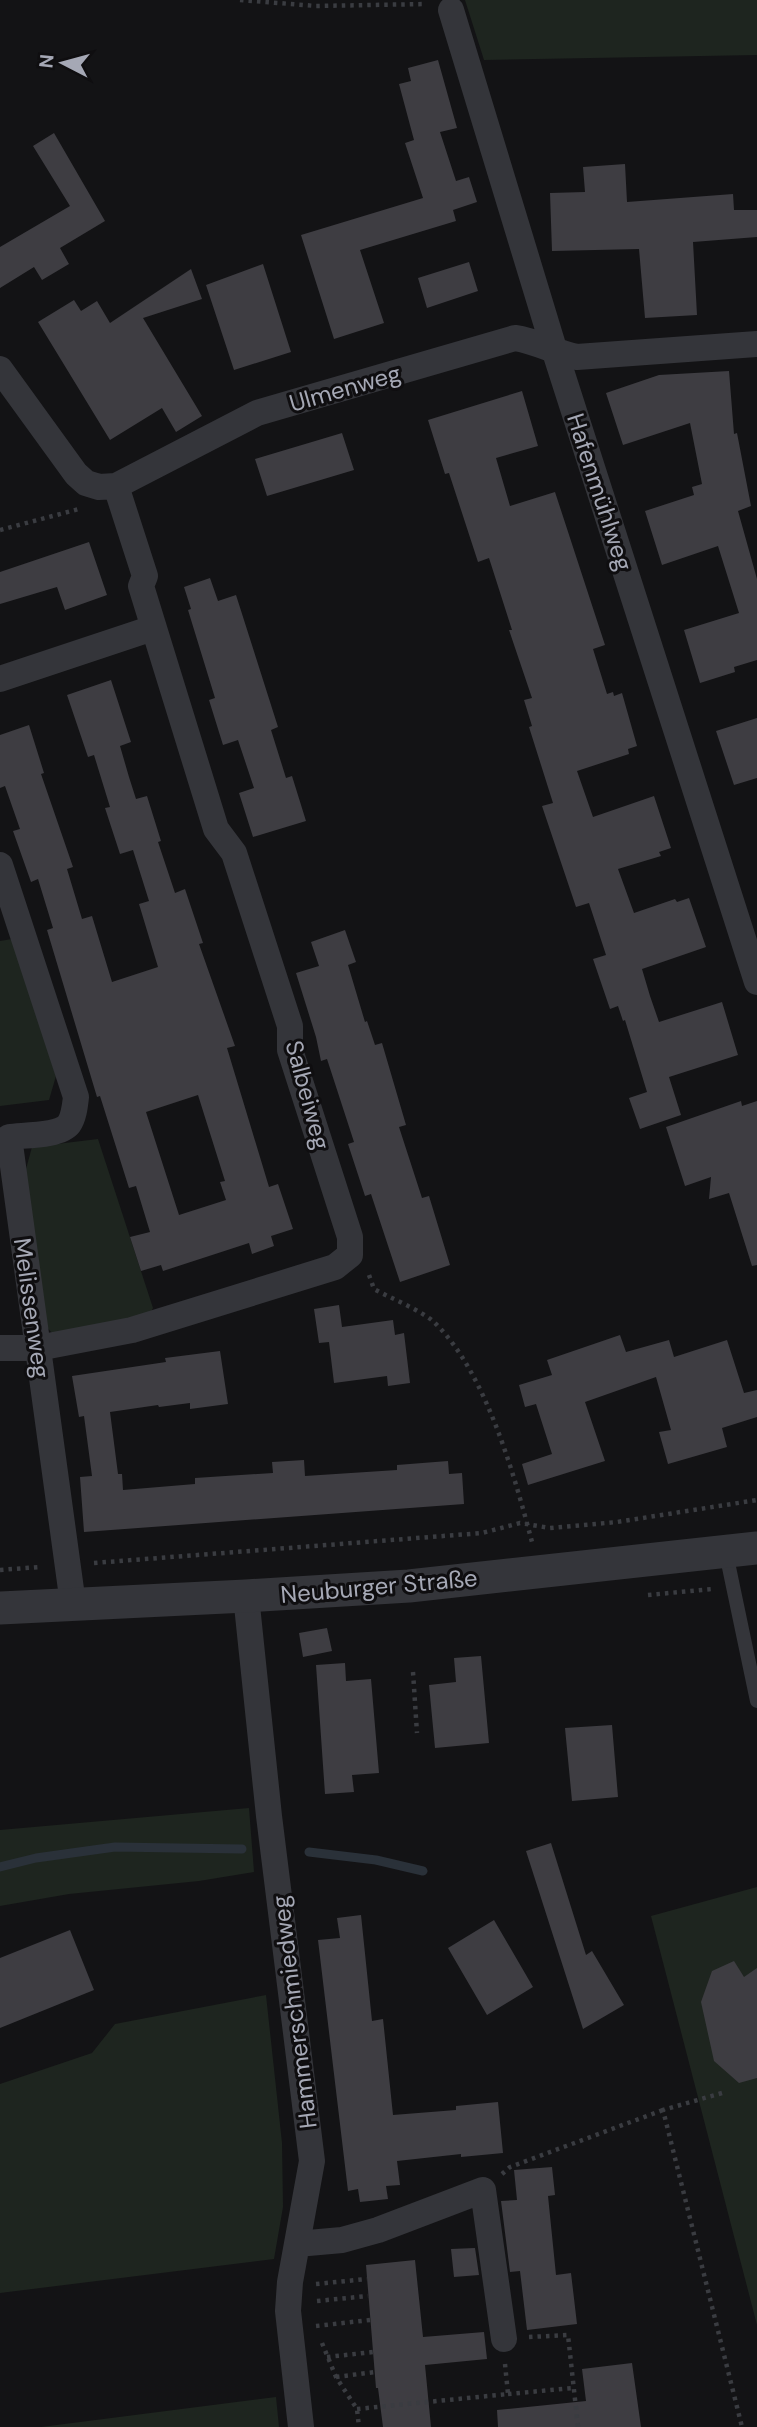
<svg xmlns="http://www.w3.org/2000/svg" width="757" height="2427" viewBox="0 0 757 2427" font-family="'DM Sans',sans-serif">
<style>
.green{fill:#1e251f}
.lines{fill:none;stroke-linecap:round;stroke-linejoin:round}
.stream{stroke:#2a3139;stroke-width:9}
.building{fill:#3e3d42;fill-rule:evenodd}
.path{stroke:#3a3c41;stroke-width:4.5;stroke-dasharray:3.5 5;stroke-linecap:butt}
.service{stroke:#34353a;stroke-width:14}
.minor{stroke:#34353a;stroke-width:26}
.tertiary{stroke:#34353a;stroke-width:33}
.labels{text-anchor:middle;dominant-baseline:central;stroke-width:6;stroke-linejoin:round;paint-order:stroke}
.street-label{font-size:24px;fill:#a5a8b5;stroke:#0f0e10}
</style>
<rect width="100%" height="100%" fill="#131315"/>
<path class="green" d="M 465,0 L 757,0 L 757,55 L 484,60 Z
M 12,939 L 56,1076 L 49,1100 L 0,1106 L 0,941 Z
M 98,1139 L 153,1308 L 146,1321 L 52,1333 L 43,1323 L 23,1180 L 32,1147 Z
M 249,1808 L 254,1872 L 199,1881 L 69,1894 L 0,1906 L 0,1830 Z
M 757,1887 L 757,2325 L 651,1916 Z
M 266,1995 L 282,2143 L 283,2207 L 274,2259 L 0,2293 L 0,2084 L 92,2053 L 115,2024 Z
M 276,2397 L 279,2427 L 41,2427 Z"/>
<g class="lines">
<path class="stream" d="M 309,1852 L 376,1860 L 423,1871
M 0,1867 L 36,1858 L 115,1847 L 242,1849"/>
</g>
<path class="building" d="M 438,60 L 457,128 L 440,132 L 456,181 L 469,177 L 477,202 L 453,210 L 456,221 L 360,250 L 384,323 L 334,339 L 301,235 L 423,198 L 405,143 L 414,140 L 399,84 L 411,81 L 408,68 Z
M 54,133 L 105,221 L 60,248 L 69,264 L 42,280 L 34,267 L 0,288 L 0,247 L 70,206 L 33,146 Z
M 625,164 L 627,202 L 733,194 L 734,210 L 757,210 L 757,237 L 693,242 L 697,315 L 645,318 L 639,249 L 552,251 L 550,193 L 585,192 L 583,167 Z
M 469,262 L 478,291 L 427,308 L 418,278 Z
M 263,264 L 291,352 L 234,370 L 206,285 Z
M 191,269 L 202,299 L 143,318 L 202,416 L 176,432 L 162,408 L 110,440 L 38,322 L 74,300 L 81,311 L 97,301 L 110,323 Z
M 729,371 L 734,434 L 737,433 L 751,506 L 738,511 L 757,579 L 757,660 L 734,667 L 735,672 L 700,683 L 684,630 L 739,613 L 718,546 L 662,565 L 645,511 L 694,495 L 692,487 L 702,484 L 690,423 L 623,445 L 606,393 L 659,375 Z
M 522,391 L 538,446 L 496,458 L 510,506 L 555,492 L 605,645 L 593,649 L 607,694 L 613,692 L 614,696 L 622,693 L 637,746 L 628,749 L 629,754 L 577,771 L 593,817 L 654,796 L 671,848 L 659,852 L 661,856 L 618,869 L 634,913 L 675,899 L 677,902 L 689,898 L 706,947 L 642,969 L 650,996 L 659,1022 L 722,1002 L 738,1055 L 669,1077 L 681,1115 L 640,1129 L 629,1098 L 647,1092 L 625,1020 L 623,1021 L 618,1006 L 610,1009 L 593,959 L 606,955 L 589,903 L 576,907 L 542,806 L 553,803 L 529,727 L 532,726 L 524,700 L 532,698 L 509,630 L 512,630 L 489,558 L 478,562 L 449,473 L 445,474 L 428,420 Z
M 342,433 L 354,470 L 267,496 L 255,459 Z
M 89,542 L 107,595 L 65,610 L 57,587 L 0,604 L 0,572 Z
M 210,578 L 218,601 L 236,595 L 278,727 L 271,730 L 286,778 L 292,776 L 306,821 L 253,837 L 239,793 L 254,788 L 238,740 L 223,745 L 209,700 L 215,698 L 188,610 L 191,609 L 184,587 Z
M 111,680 L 131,742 L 120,746 L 129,777 L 136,799 L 147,796 L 161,841 L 158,842 L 175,893 L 185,889 L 203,943 L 199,944 L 235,1046 L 227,1048 L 269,1187 L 278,1184 L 293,1229 L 271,1236 L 274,1246 L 252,1254 L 249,1243 L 163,1271 L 161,1265 L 141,1271 L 130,1237 L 150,1232 L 136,1186 L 129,1188 L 100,1096 L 97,1097 L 47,930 L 53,928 L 38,879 L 31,882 L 13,831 L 20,829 L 5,786 L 0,788 L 0,735 L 29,725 L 44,773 L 41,774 L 73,867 L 67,869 L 82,919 L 92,916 L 112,982 L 158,967 L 139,904 L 149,901 L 133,850 L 120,854 L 105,808 L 110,807 L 94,755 L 88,757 L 67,695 ZM 198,1095 L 225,1181 L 220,1182 L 226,1200 L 179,1215 L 146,1112 Z
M 757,718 L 757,778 L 734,785 L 716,731 Z
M 345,930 L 356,962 L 348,965 L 365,1022 L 367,1021 L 375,1045 L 382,1043 L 406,1125 L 399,1127 L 422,1198 L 429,1196 L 450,1265 L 400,1282 L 371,1194 L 365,1196 L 348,1144 L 354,1142 L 327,1059 L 321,1061 L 316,1037 L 296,973 L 319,966 L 311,942 Z
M 741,1101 L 742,1106 L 757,1101 L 757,1265 L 752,1266 L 729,1193 L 709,1199 L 711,1177 L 685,1186 L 666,1127 Z
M 339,1305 L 342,1327 L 393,1320 L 395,1335 L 404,1333 L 410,1383 L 388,1386 L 387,1376 L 334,1383 L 329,1342 L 319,1343 L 314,1309 Z
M 620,1335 L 626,1352 L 669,1340 L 674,1357 L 727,1340 L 744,1393 L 757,1390 L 757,1417 L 722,1428 L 727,1447 L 668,1464 L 659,1432 L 671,1430 L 656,1377 L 585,1402 L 605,1461 L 528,1485 L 522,1464 L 552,1454 L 536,1404 L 525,1407 L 519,1385 L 552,1375 L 547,1360 Z
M 220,1351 L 228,1404 L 190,1409 L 190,1403 L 159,1407 L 158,1405 L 110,1412 L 118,1474 L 122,1474 L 123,1490 L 195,1484 L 195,1478 L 273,1473 L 272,1462 L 304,1460 L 305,1476 L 397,1470 L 397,1465 L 448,1461 L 449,1474 L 462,1473 L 464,1504 L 84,1532 L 80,1477 L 92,1476 L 84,1416 L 79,1417 L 72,1376 L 166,1362 L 165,1358 Z
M 327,1628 L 332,1651 L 303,1657 L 299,1633 Z
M 481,1656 L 489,1743 L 435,1748 L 429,1685 L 456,1682 L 454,1658 Z
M 345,1663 L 346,1681 L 371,1679 L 379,1773 L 352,1775 L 354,1792 L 325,1794 L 316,1665 Z
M 612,1725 L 618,1797 L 572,1801 L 565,1728 Z
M 551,1843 L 586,1955 L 592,1951 L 624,2005 L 583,2029 L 526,1851 Z
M 361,1915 L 372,2021 L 383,2019 L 393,2115 L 456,2110 L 456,2106 L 498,2102 L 503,2153 L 461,2157 L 461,2154 L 397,2161 L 400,2185 L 386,2186 L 388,2199 L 360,2202 L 358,2189 L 348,2191 L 318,1940 L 340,1938 L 337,1918 Z
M 494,1920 L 533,1987 L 487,2015 L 448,1948 Z
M 70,1930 L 94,1990 L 0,2028 L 0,1958 Z
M 734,1961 L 744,1977 L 757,1968 L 757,2078 L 739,2083 L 714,2061 L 701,2002 L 712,1971 Z
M 552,2167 L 555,2195 L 548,2196 L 556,2275 L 571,2273 L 577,2324 L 527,2330 L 520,2271 L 510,2272 L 501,2201 L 517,2200 L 514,2170 Z
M 475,2248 L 479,2275 L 454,2277 L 451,2249 Z
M 415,2260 L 423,2337 L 484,2332 L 487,2359 L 425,2365 L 431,2427 L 383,2427 L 378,2388 L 376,2388 L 366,2265 Z
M 632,2363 L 641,2427 L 498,2427 L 497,2410 L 586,2401 L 582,2369 Z"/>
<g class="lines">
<path class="path" d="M 240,0 L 316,6 L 426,4
M 0,530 L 79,509
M 369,1275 L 374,1289 C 390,1298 423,1311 435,1323 C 486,1373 514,1474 532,1542
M 94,1563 L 482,1533 L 520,1523 L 550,1528 L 617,1522 L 757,1500
M 0,1570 L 40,1567
M 648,1595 L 712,1589
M 413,1672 L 417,1733
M 722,2093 L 663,2110 L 742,2427
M 502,2174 L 510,2167 L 663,2110
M 316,2284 L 367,2279
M 317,2301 L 368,2296
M 316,2326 L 370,2320
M 529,2337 L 568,2335 L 578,2427
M 322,2343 L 336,2377 L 357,2409 L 359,2427
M 327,2357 L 373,2352
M 336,2377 L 375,2372
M 508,2394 L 573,2388
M 357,2409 L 508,2394 L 505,2364"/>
<path class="service" d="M 726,1553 L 757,1701"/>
<path class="minor" d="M 451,10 L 555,352 L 757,982
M 0,369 L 76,474 L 86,483 L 99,487 L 116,486 L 257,413 L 515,338 C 537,341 555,353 577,357 L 757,344
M 0,679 L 153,628
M 0,865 L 76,1097 C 75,1105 74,1117 69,1124 C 60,1136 23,1135 9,1137 L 73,1604
M 0,1348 L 38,1348 L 132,1330 L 335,1267 L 350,1255 L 350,1237 L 290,1050 L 290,1026 L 234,853 L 216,829 L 141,586 L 145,576 L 116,486
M 246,1596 L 269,1816 L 312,2161 L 290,2282 L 288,2311 L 301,2427
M 297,2244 L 342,2240 L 378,2230 L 483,2190 L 504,2339"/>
<path class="tertiary" d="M 0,1608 L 246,1596 L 409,1586 L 757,1548"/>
</g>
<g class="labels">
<g class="street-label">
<text transform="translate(345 388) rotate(-16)">Ulmenweg</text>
<text transform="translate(600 492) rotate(72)">Hafenmühlweg</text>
<text transform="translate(308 1095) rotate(75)">Salbeiweg</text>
<text transform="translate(32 1308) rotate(82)">Melissenweg</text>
<text transform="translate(379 1586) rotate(-5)">Neuburger Straße</text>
<text transform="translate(294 2012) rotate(-97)">Hammerschmiedweg</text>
</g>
</g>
<g transform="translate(63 63) rotate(276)" stroke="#0f0e10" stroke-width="5" paint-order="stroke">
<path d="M0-5L12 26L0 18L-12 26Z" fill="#a5a8b5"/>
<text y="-10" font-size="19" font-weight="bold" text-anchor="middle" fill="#a5a8b5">N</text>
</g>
</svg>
